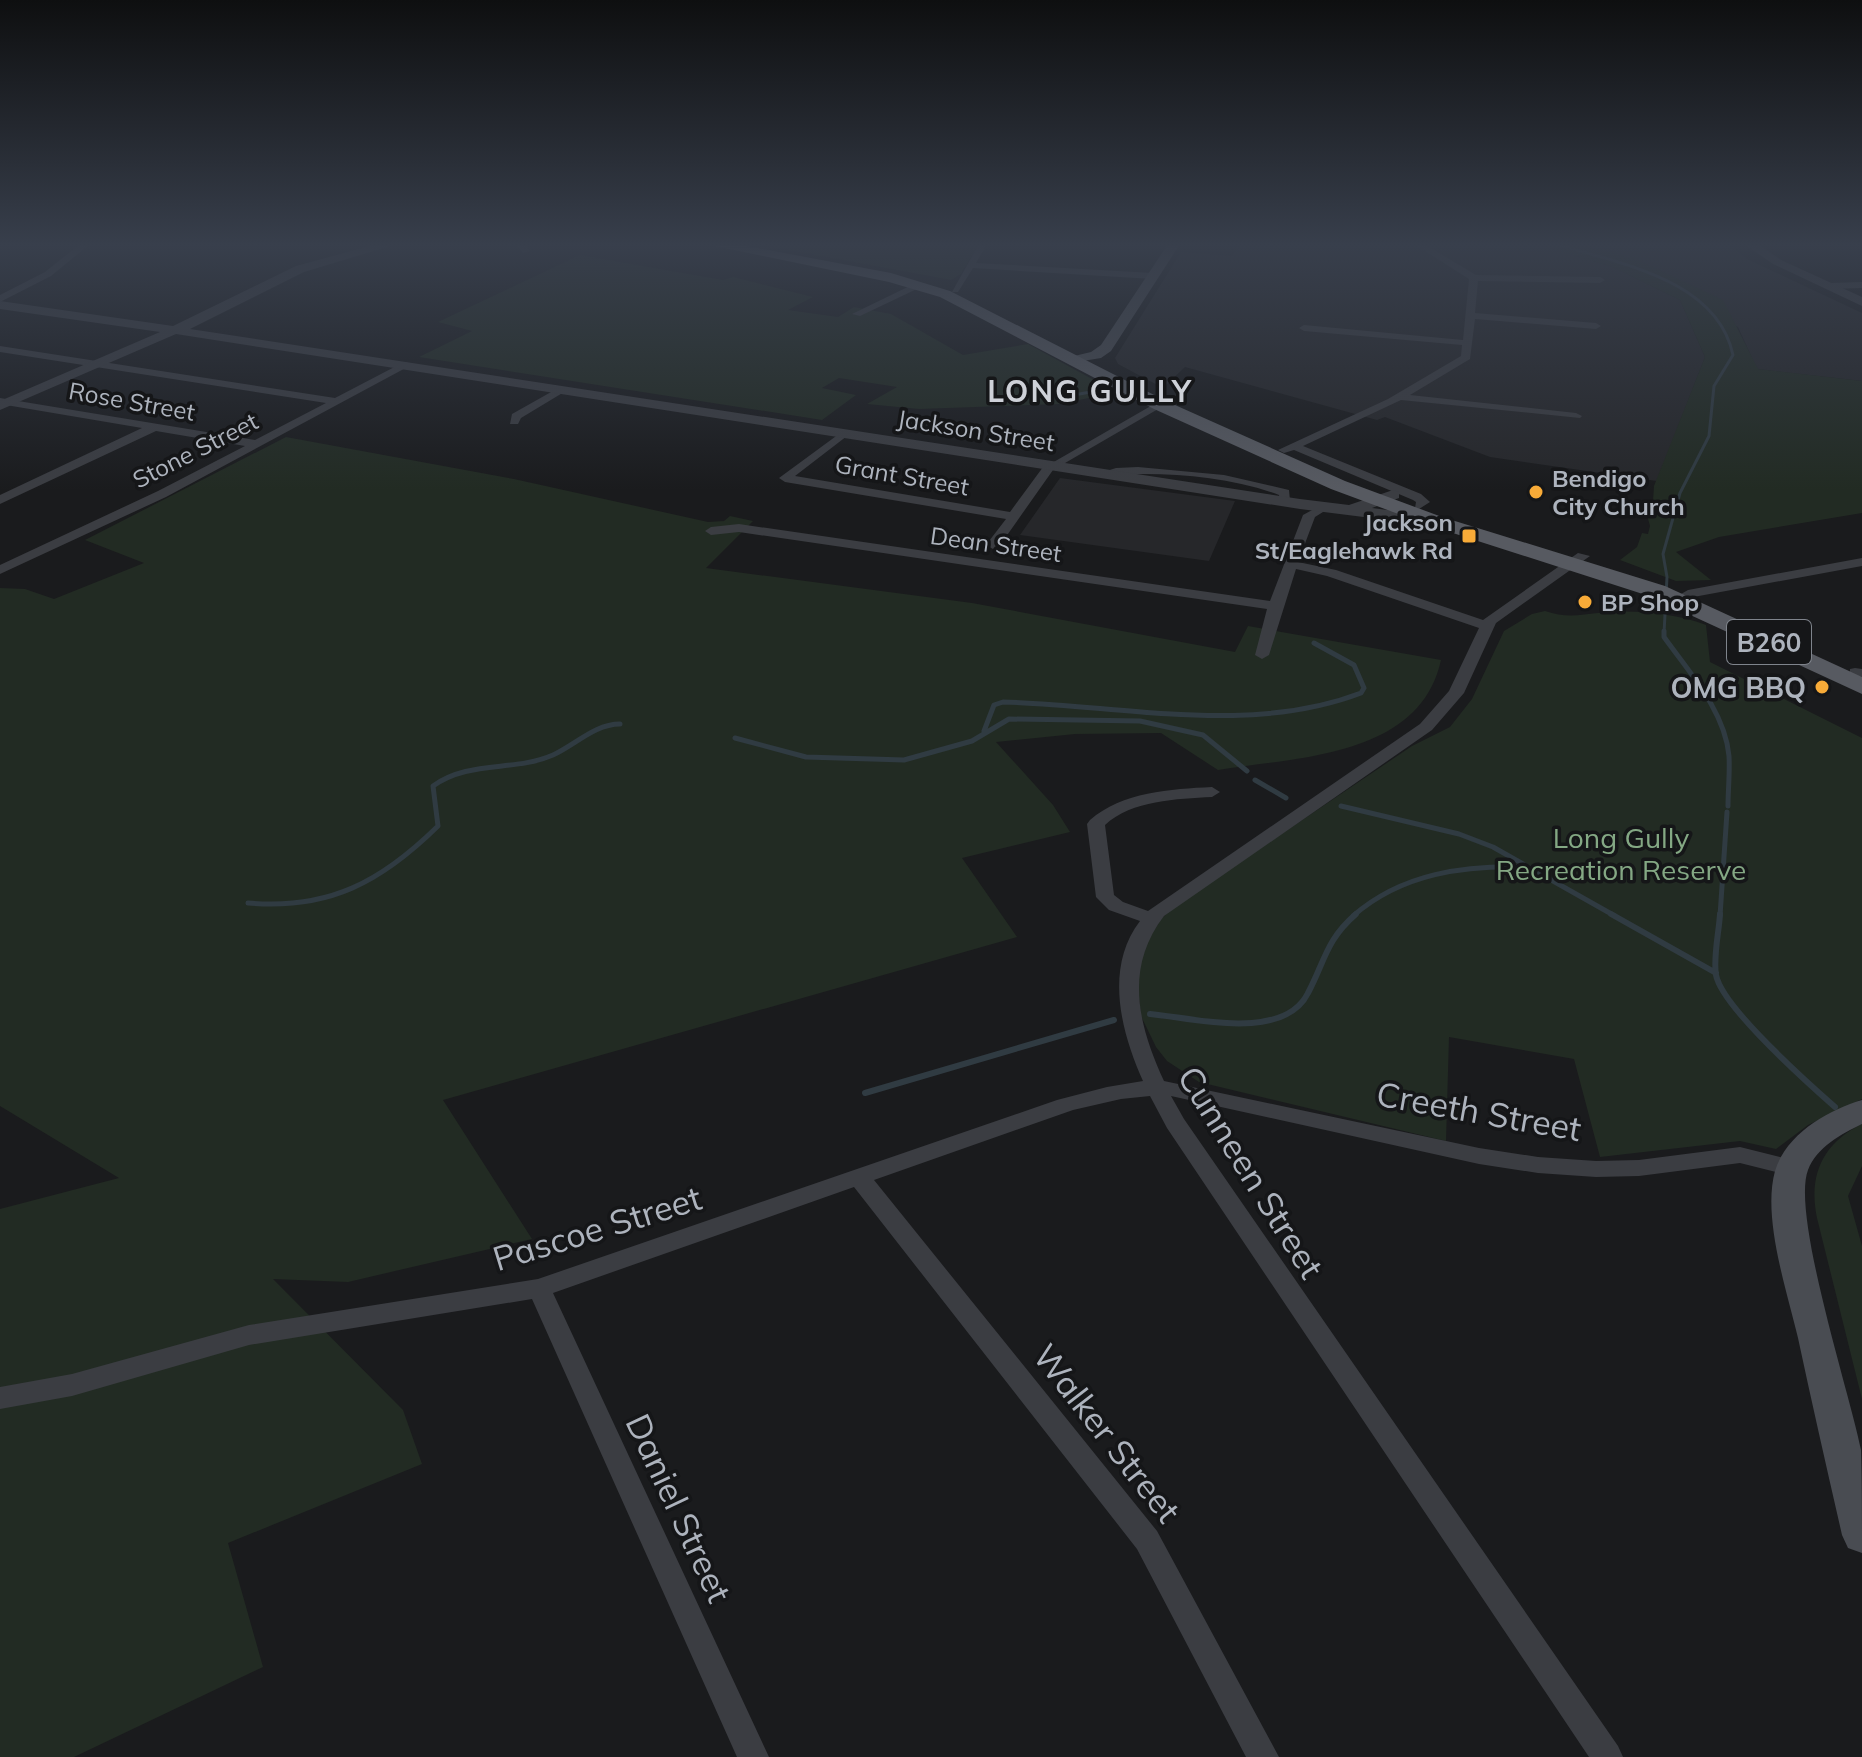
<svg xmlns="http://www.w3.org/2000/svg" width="1862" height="1757" viewBox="0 0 1862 1757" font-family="Mulish,sans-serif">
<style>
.built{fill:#26272a}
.green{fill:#222b23}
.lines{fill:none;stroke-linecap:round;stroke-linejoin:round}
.stream-far2{stroke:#303b42;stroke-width:3}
.stream-far1{stroke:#303b42;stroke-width:5}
.stream{stroke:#303b42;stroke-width:6}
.minor{fill:#3b3d42;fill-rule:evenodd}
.tertiary{fill:#3b3d42;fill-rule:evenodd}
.secondary{fill:#494c52;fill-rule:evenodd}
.primary{fill:#575a61;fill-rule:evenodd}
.poi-dot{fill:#f8ab38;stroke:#151618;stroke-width:3}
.labels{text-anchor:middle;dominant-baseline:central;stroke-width:7;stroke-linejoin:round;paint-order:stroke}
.far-street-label{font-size:24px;fill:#adb3bd;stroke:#151618}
.far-poi-label{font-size:24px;font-weight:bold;fill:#adb3bd;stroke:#151618;text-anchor:start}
.shield{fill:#151618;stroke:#7f848c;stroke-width:2}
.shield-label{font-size:26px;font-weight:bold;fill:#adb3bd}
.poi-label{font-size:28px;font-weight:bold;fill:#adb3bd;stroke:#151618;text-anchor:end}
.park-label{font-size:28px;fill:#84a884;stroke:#151618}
.far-district-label{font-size:30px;font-weight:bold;letter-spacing:2px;fill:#ced1d8;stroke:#151618}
.near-street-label{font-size:34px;fill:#adb3bd;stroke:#151618}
</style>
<rect width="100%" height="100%" fill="#1a1b1d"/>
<path class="built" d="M 1239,244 L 1536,244 L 1613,267 L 1680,300 L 1705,357 L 1657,481 L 1490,457 L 1385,417 L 1377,420 L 1185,367 L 1163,388 L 1118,364 L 1115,358 L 1181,252 L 1232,256 Z
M 1581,244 L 1729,244 L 1747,259 L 1862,313 L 1862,381 L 1757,369 L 1738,327 Z
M 1060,478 L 1235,501 L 1209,561 L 1020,535 Z"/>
<path class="green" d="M 757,244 L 979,244 L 961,274 L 951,280 Z
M 1536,244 L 1581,244 L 1640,261 L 1723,300 L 1758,369 L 1862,381 L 1862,513 L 1719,537 L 1676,552 L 1711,580 L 1676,581 L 1620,560 L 1637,547 L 1642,533 L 1648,534 L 1650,526 L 1645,508 L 1653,501 L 1654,486 L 1705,357 L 1680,300 L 1613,267 Z
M 580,255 L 723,280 L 733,277 L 813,297 L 788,310 L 838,317 L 854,307 L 891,314 L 963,355 L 1028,344 L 1116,392 L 1061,404 L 919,409 L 867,404 L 897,387 L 839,378 L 822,388 L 856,395 L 822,420 L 419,357 L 472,331 L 438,322 Z
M 286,437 L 514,479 L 708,522 L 724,521 L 730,516 L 753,521 L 706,568 L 972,603 L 1235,652 L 1248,626 L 1441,660 C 1420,757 1298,757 1218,770 L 1161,733 L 1075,734 L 996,742 L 1053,805 L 1070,832 L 962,858 L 1017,937 L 443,1100 L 532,1239 L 348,1282 L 273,1279 L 403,1410 L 422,1464 L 228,1543 L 263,1667 L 74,1757 L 0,1757 L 0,1209 L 119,1178 L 0,1106 L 0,588 L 25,589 L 54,599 L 144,563 L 85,540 Z
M 1545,611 C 1565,618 1580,615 1598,613 C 1632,609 1675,613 1706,625 L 1710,662 L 1862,738 L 1862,1099 L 1808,1125 L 1776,1149 L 1740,1141 L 1600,1157 L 1574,1059 L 1449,1037 L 1446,1141 L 1199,1082 L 1167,1061 L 1156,1047 L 1141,1016 L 1136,971 L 1140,952 L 1162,918 L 1175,906 L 1412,746 L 1450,727 L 1472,699 L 1504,631 L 1532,614 Z
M 1862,1124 L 1862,1166 L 1848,1196 L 1862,1246 L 1862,1399 L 1817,1218 C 1808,1175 1823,1143 1862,1124 Z"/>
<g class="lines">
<path class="stream-far2" d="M 1557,244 C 1619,264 1717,279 1733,355 L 1714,386 L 1709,436 L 1680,493 L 1663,554 L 1667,577 L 1664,633
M 1068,396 L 1102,390"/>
<path class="stream-far1" d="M 1664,631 L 1664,637 C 1689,672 1725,711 1729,756 C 1730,772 1728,790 1728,806
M 984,731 L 994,705 L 1003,702 C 1120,705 1249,736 1361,693 L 1364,688 L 1354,665 L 1314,643
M 735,738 L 806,757 L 904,760 L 972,741 L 1009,719 L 1140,721 L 1203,735 L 1247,771
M 1255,780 L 1286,798
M 1341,806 L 1459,834 L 1493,847 L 1615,916
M 248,903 C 329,910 381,882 438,826 L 433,786 C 469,760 514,772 553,755 C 575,745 595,724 620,724
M 1353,916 C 1402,873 1465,865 1527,867
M 1720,916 L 1727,812"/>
<path class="stream" d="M 1611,914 L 1716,973
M 1720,914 C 1719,932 1713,957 1716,975 C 1722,1007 1809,1084 1835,1107
M 1150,1014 C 1193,1018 1284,1042 1308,993 C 1325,961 1326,940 1356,914
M 865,1093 L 1114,1020"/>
<path class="minor" d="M 80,244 L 90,244 L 51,276 L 0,302 L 0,295 L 45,272 Z
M 516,244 L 525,244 L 530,251 L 523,253 Z
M 979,244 L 987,244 L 976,263 L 1153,273 L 1158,276 L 1153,279 L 973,268 L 958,292 L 952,292 Z
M 1414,244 L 1424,244 L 1476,275 L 1600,277 L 1605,280 L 1600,283 L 1478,281 L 1475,313 L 1596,323 L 1601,326 L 1596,329 L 1475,319 L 1470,359 L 1410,395 L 1576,413 L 1582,416 L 1580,418 L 1401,400 L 1303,446 L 1421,494 L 1430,502 L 1419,509 L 1415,508 L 1416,502 L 1413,500 L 1294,450 L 1284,453 L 1278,450 L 1388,399 L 1461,356 L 1462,345 L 1304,331 L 1299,328 L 1304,325 L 1463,340 L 1469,279 Z
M 918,282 L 921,287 L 860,316 L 852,314 Z
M 1862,282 L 1862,288 L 1830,289 L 1825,286 L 1830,283 Z
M 0,346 L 335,398 L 404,362 L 413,364 L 166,497 L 0,574 L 0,565 L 158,491 L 245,446 L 156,431 L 0,504 L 0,495 L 142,428 L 0,404 L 0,398 L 255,440 L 326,403 L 0,352 Z
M 560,387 L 569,389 L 521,418 L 518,424 L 510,424 L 512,414 Z
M 1156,403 L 1165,405 L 1053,470 L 998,548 L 993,549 L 986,545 L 1006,519 L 785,482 L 779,478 L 843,431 L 849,434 L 847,436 L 795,476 L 1010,512 L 1046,463 L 1052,463 Z
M 1138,467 L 1224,475 L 1289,490 L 1290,501 L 1280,504 L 1279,495 C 1235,478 1180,473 1134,474 C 1122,474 1106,480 1097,474 L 1116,468 Z
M 1325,503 L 1331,507 L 1315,517 L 1298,562 L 1336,570 L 1483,620 L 1578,553 L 1590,556 L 1496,623 L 1464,693 L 1432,730 L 1164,916 C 1124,968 1138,1025 1164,1081 L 1479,1148 L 1538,1157 L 1596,1161 L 1639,1160 L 1740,1147 L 1800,1162 L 1803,1168 L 1800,1174 L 1792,1176 L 1740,1163 L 1639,1176 L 1596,1177 L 1538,1173 L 1479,1164 L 1171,1096 L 1184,1119 L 1618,1746 L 1623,1757 L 1589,1757 L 1167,1128 L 1150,1096 L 1121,1099 L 1073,1110 L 874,1180 L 1157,1531 L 1279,1757 L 1246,1757 L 1137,1549 L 854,1187 L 553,1293 L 769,1757 L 737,1757 L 532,1299 L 249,1345 L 72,1396 L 0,1409 L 0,1387 L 72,1374 L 249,1325 L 538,1279 L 1057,1100 L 1107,1087 L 1143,1081 C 1121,1032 1104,968 1140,921 L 1109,910 L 1096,897 L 1087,824 L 1090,820 C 1122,792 1171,789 1212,787 L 1220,792 L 1212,797 C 1177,799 1132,800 1105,825 L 1114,895 L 1123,902 L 1148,911 L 1420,724 L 1449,691 L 1479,628 L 1327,576 L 1296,569 L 1269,655 L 1262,659 L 1255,655 L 1267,609 L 739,532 L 711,535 L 705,531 L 711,527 L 739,524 L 1270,601 L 1303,515 Z
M 1862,558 L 1862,566 L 1688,598 L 1681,594 L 1688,590 Z
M 1855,668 L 1862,669 L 1862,677 L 1850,675 L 1850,669 Z"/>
<path class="tertiary" d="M 377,244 L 397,244 L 304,272 L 190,329 L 1300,499 L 1349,505 L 1393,490 L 1399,492 L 1399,498 L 1372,508 L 1435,516 L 1443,521 L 1435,526 L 1300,509 L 176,334 L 0,410 L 0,401 L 160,332 L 0,309 L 0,301 L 173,326 L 296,266 Z
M 1744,244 L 1758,244 L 1781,260 L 1862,297 L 1862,306 L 1773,264 Z"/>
<path class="secondary" d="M 1168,244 L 1180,244 L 1111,351 L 1101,358 L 1070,363 L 1070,357 L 1091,352 L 1101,345 Z
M 1862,1100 L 1862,1124 C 1841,1134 1817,1147 1808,1170 C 1791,1214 1850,1394 1861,1450 C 1862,1482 1862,1520 1862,1553 L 1848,1548 L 1842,1535 C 1827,1469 1812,1404 1798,1338 C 1787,1291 1762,1218 1775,1171 C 1786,1134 1828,1110 1862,1100 Z"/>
<path class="primary" d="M 705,244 L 736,244 L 891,273 L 950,291 L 1166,401 L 1345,481 L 1442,517 L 1665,586 L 1862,677 L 1862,694 L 1649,596 L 1428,525 L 1331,489 L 1154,409 L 940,297 L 889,282 Z"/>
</g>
<linearGradient id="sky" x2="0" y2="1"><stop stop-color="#0e0f10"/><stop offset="0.5" stop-color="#383f4c"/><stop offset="1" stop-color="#383f4c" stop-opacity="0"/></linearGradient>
<rect width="1862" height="490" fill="url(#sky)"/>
<g class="poi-dot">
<circle cx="1536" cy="492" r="8"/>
<rect x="1461" y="528" width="16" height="16" rx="4"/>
<circle cx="1585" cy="602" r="8"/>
<circle cx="1822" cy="687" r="8"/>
</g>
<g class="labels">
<g class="far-street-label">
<text transform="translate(132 401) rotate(10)">Rose Street</text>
<text transform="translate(976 430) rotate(9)">Jackson Street</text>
<text transform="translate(195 450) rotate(-27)">Stone Street</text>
<text transform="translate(902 475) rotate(10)">Grant Street</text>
<text transform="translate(996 544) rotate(8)">Dean Street</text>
</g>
<g class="far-poi-label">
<text x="1552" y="478">Bendigo<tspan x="1552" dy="28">City Church</tspan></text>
<text x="1453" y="522" text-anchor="end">Jackson<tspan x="1453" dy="28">St/Eaglehawk Rd</tspan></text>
<text x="1601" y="602">BP Shop</text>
</g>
<rect class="shield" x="1727" y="620" width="84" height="44" rx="6"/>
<g class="shield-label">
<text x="1769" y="642">B260</text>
</g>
<g class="poi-label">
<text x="1806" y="687">OMG BBQ</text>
</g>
<g class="park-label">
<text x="1621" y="837">Long Gully<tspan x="1621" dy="32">Recreation Reserve</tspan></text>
</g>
<g class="far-district-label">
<text x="1090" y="391">LONG GULLY</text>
</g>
<g class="near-street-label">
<text transform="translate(1479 1111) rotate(10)">Creeth Street</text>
<text transform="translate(1251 1172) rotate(58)">Cunneen Street</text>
<text transform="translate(597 1228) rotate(-17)">Pascoe Street</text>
<text transform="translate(1107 1433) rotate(52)">Walker Street</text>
<text transform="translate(679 1508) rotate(65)">Daniel Street</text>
</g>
</g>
</svg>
